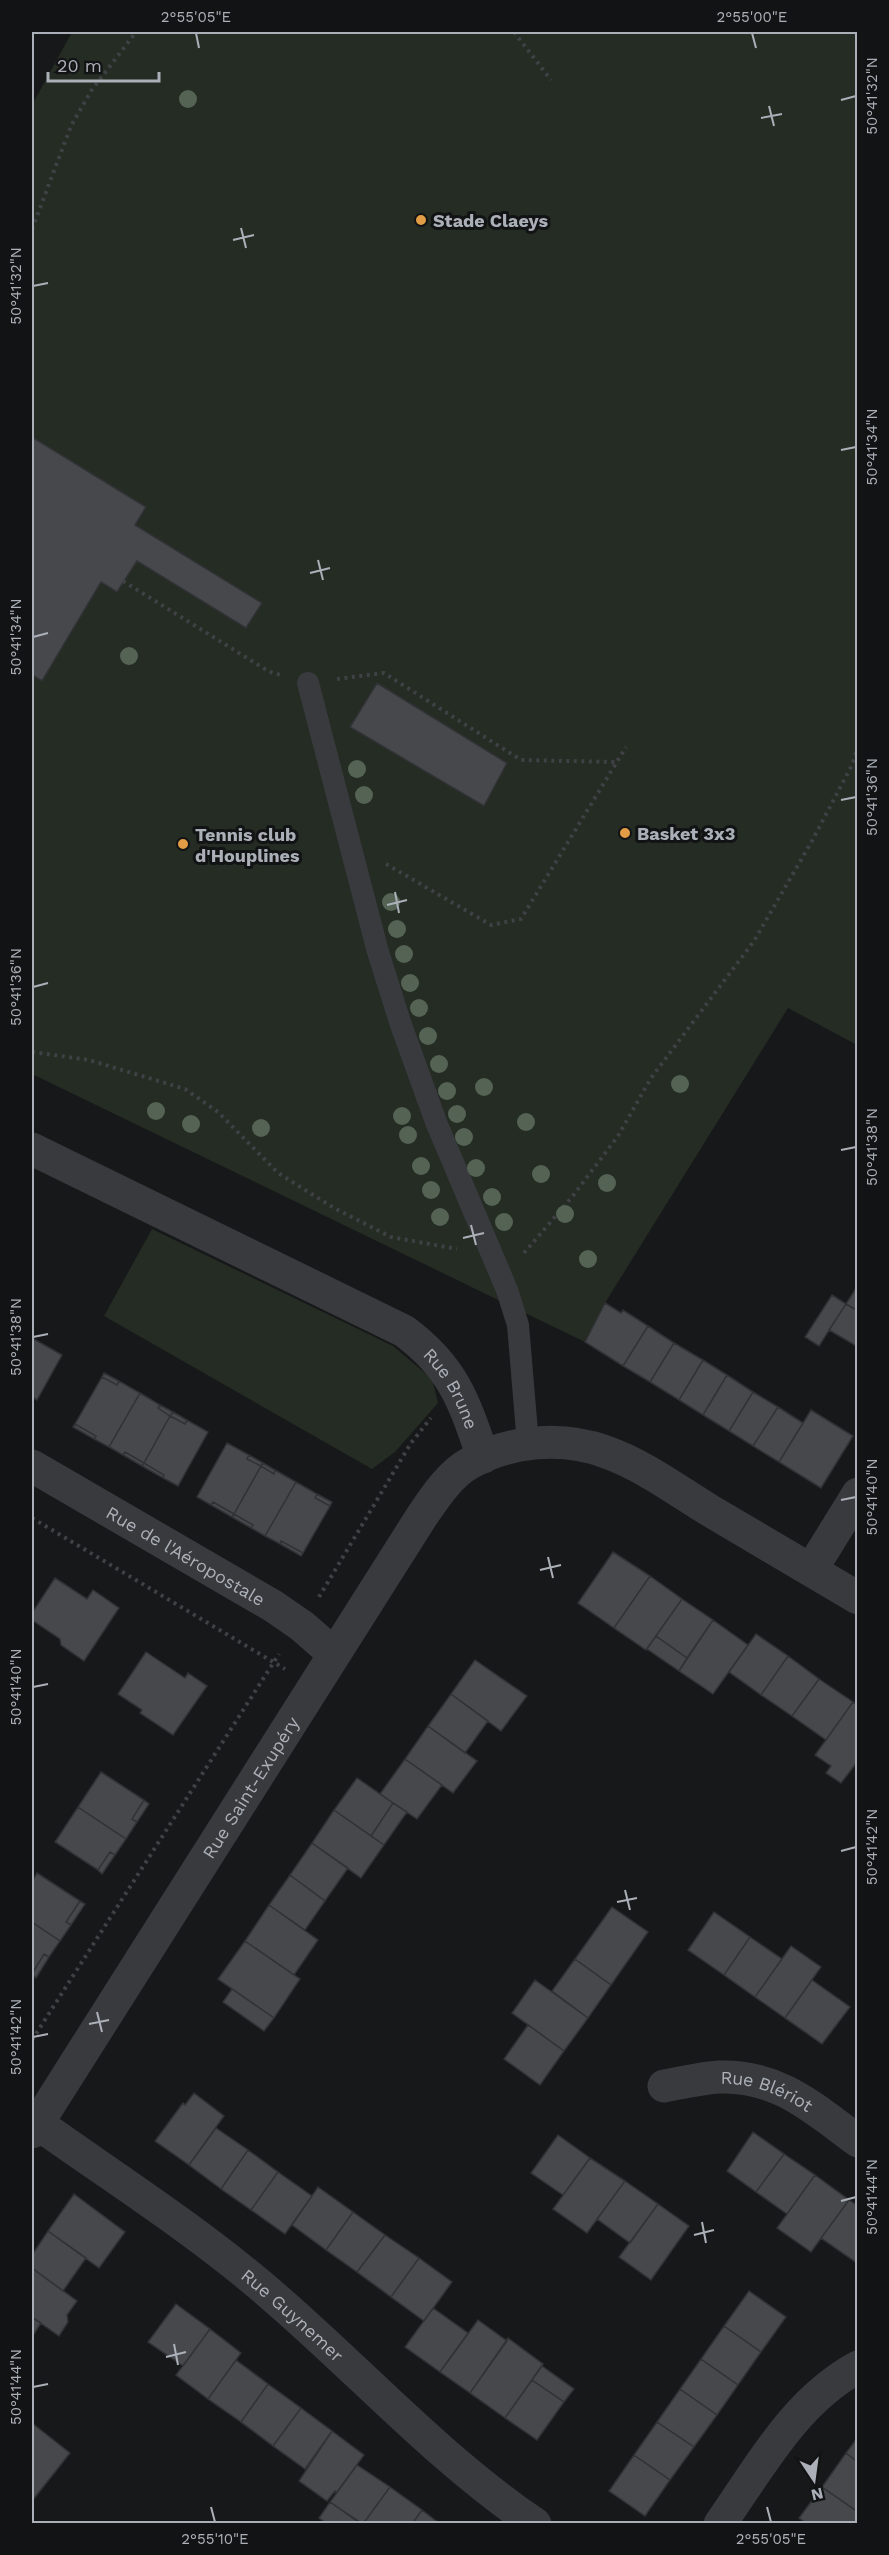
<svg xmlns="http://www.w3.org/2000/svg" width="889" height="2555" viewBox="0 0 889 2555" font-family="'Work Sans',sans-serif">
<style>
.green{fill:#242c24}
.building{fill:#46484c;stroke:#313235;stroke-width:1.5}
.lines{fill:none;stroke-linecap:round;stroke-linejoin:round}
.path{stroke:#3f4145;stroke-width:4;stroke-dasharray:3 4.5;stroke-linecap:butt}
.service{stroke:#393a3e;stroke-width:22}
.minor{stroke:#393a3e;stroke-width:33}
.tertiary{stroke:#393a3e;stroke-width:33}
.tree{fill:#546353}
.ticks{fill:none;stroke:#abb0b8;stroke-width:2}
.poi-dot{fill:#e39c46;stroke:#121314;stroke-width:2}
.labels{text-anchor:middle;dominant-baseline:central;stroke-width:6;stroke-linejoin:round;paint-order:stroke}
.poi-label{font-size:18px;font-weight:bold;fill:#abb0b8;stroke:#121314;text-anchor:start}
.street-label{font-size:18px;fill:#abb0b8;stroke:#121314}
.neatline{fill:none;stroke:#abb0b8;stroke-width:2}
.ticks-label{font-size:15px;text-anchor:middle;fill:#abb0b8}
</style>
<rect width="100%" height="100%" fill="#171819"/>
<path class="green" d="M 72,32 L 857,32 L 857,1045 L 788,1008 L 605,1303 L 585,1342 L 32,1074 L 32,105 Z
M 152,1229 L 393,1346 L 432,1379 L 438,1403 L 395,1452 L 372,1469 L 104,1316 Z"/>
<path class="building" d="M 32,437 L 146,507 L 135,525 L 262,603 L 246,628 L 137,561 L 117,592 L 101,582 L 42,681 L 32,675 Z
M 377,683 L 507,763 L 484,806 L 350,727 Z
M 858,1285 L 858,1311 L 846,1304 Z
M 832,1295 L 846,1304 L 819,1346 L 805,1337 Z
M 605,1303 L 621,1313 L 623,1310 L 648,1326 L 623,1366 L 585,1342 Z
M 846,1304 L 858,1311 L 858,1347 L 829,1330 Z
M 648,1326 L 674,1343 L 650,1382 L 623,1366 Z
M 32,1338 L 62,1355 L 37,1400 L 32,1397 Z
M 674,1343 L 703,1360 L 679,1400 L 650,1382 Z
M 703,1360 L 727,1375 L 703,1415 L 679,1400 Z
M 104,1373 L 119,1381 L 117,1385 L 102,1377 Z
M 727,1375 L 753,1392 L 729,1431 L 703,1415 Z
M 102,1377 L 117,1385 L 119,1381 L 140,1393 L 109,1447 L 94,1439 L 96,1436 L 75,1424 Z
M 753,1392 L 778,1407 L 753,1446 L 729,1431 Z
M 140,1393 L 160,1405 L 158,1408 L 170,1416 L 144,1463 L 125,1452 L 123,1455 L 109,1447 Z
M 160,1405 L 173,1412 L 170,1416 L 158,1408 Z
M 778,1407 L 803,1423 L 779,1462 L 753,1446 Z
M 811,1410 L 853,1436 L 821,1488 L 779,1462 Z
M 173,1412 L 187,1420 L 185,1424 L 170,1416 Z
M 170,1416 L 185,1424 L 187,1420 L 208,1432 L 178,1486 L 163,1478 L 164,1475 L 144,1463 Z
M 75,1424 L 96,1436 L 94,1439 L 73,1427 Z
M 227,1443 L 249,1455 L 247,1459 L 261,1466 L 234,1514 L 213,1502 L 211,1505 L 197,1497 Z
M 125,1452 L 144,1463 L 142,1466 L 123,1455 Z
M 249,1455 L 263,1463 L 261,1466 L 247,1459 Z
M 144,1463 L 164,1475 L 163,1478 L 142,1466 Z
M 263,1463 L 275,1470 L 274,1474 L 261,1466 Z
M 261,1466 L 274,1474 L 275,1470 L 296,1482 L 265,1536 L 251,1528 L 253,1525 L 234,1514 Z
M 296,1482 L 317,1494 L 315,1498 L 330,1506 L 303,1553 L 281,1541 L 280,1544 L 265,1536 Z
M 317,1494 L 332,1502 L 330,1506 L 315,1498 Z
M 213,1502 L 234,1514 L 232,1517 L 211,1505 Z
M 234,1514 L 253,1525 L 251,1528 L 232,1517 Z
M 281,1541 L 303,1553 L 301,1556 L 280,1544 Z
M 613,1552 L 650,1576 L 614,1628 L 578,1603 Z
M 650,1576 L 682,1599 L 646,1650 L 614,1628 Z
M 55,1578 L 87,1599 L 93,1590 L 119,1608 L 84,1661 L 61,1645 L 60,1639 L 32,1620 L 32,1613 Z
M 682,1599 L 713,1620 L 687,1658 L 656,1636 Z
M 713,1620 L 748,1645 L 713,1694 L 679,1671 Z
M 756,1634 L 788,1656 L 761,1695 L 729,1672 Z
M 656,1636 L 687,1658 L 679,1671 L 647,1649 Z
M 146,1652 L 185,1678 L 188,1673 L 207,1686 L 173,1735 L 140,1713 L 142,1710 L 118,1694 Z
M 788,1656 L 819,1679 L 792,1716 L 761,1695 Z
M 475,1660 L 527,1696 L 501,1731 L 451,1694 Z
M 819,1679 L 853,1702 L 826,1740 L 792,1716 Z
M 451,1694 L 488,1721 L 465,1753 L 428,1726 Z
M 853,1702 L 858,1705 L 858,1761 L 841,1783 L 826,1773 L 831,1766 L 815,1755 Z
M 428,1726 L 477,1761 L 453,1793 L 405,1759 Z
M 405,1759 L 442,1785 L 417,1819 L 380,1794 Z
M 101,1772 L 144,1800 L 132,1819 L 137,1822 L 126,1839 L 78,1807 Z
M 357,1778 L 393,1803 L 371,1836 L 334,1810 Z
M 144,1800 L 149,1804 L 137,1822 L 132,1819 Z
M 393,1803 L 407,1812 L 384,1845 L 371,1836 Z
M 78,1807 L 126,1839 L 115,1855 L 110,1852 L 98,1870 L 55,1842 Z
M 334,1810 L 384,1845 L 361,1878 L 312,1843 Z
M 312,1843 L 348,1868 L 325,1901 L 290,1875 Z
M 110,1852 L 115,1855 L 102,1874 L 98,1870 Z
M 37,1873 L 80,1901 L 66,1922 L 71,1925 L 60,1941 L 32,1922 L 32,1882 Z
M 290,1875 L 325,1901 L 305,1930 L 269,1905 Z
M 80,1901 L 85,1904 L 71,1925 L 66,1922 Z
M 269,1905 L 318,1940 L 294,1975 L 245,1941 Z
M 612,1907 L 648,1932 L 611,1985 L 575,1959 Z
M 714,1912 L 750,1937 L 724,1975 L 688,1950 Z
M 32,1922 L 60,1941 L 49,1957 L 44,1954 L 32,1974 Z
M 750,1937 L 782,1959 L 755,1997 L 724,1975 Z
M 245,1941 L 300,1979 L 274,2018 L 218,1979 Z
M 791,1946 L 821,1967 L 785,2018 L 755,1997 Z
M 44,1954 L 49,1957 L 36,1978 L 32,1974 Z
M 575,1959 L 611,1985 L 588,2018 L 552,1991 Z
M 535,1980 L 588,2018 L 564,2051 L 512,2013 Z
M 812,1980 L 850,2007 L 822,2044 L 785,2018 Z
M 232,1989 L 274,2018 L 264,2031 L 223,2002 Z
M 528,2025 L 564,2051 L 540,2085 L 504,2059 Z
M 194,2093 L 224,2116 L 189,2165 L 155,2141 L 183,2103 L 185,2105 Z
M 216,2128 L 248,2150 L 221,2189 L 189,2165 Z
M 753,2132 L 784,2154 L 756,2192 L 727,2171 Z
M 558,2135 L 590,2158 L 563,2195 L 531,2173 Z
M 248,2150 L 278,2172 L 251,2210 L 221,2189 Z
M 784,2154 L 815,2175 L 787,2214 L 756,2192 Z
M 590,2158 L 625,2181 L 587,2233 L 553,2209 Z
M 278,2172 L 312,2196 L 285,2234 L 251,2210 Z
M 815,2175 L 849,2200 L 811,2252 L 777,2228 Z
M 625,2181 L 658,2204 L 630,2243 L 597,2219 Z
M 318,2187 L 353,2212 L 326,2250 L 292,2225 Z
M 74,2194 L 125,2232 L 99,2268 L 48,2231 Z
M 849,2200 L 858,2206 L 857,2263 L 821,2238 Z
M 658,2204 L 689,2226 L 651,2280 L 619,2257 Z
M 353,2212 L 385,2235 L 357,2272 L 326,2250 Z
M 48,2231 L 86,2258 L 63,2291 L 32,2268 L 32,2255 Z
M 385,2235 L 419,2258 L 391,2297 L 357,2272 Z
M 419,2258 L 452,2282 L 424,2321 L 391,2297 Z
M 32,2268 L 77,2301 L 67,2315 L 68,2322 L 59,2336 L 32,2317 Z
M 749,2291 L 786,2317 L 761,2352 L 724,2326 Z
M 176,2304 L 210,2329 L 183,2366 L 148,2342 Z
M 433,2308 L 468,2333 L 440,2372 L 405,2347 Z
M 32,2317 L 41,2323 L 32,2337 Z
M 478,2320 L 507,2341 L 470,2393 L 440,2372 Z
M 724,2326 L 761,2352 L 738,2385 L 701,2359 Z
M 210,2329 L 241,2353 L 208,2399 L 176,2375 Z
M 508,2338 L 543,2364 L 505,2418 L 470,2393 Z
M 701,2359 L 738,2385 L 717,2415 L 680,2389 Z
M 236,2360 L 268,2384 L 241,2422 L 208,2399 Z
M 542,2366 L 574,2389 L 564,2402 L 532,2380 Z
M 532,2380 L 564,2402 L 537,2440 L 505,2418 Z
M 268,2384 L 301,2408 L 273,2446 L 241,2422 Z
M 680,2389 L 717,2415 L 694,2447 L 657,2422 Z
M 301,2408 L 332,2431 L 305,2469 L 273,2446 Z
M 657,2422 L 694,2447 L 670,2480 L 634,2455 Z
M 32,2423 L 70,2453 L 32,2501 Z
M 332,2431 L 364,2455 L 337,2492 L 335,2491 L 327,2501 L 299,2481 Z
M 858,2437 L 858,2462 L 846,2453 Z
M 846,2453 L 858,2462 L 858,2512 L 822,2487 Z
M 634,2455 L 670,2480 L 645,2516 L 609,2491 Z
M 357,2465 L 390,2487 L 363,2524 L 330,2502 Z
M 390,2487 L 422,2510 L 412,2524 L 363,2524 Z
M 822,2487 L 858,2512 L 858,2524 L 807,2524 L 799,2518 Z
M 330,2502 L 361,2524 L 327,2524 L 319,2518 Z
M 422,2510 L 440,2524 L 412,2524 Z"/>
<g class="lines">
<path class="path" d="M 514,32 L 551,80
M 32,229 L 71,126 L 91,91 L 136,32
M 123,581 L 268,671 L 280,675
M 337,679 L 384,673 L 521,760 L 617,762
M 386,864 L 491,925 L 521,919 L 626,747
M 32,1052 L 89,1060 L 185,1089 L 218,1112 L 278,1173 L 334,1208 L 391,1237 L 457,1249
M 524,1253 L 572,1197 L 618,1136 L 651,1078 L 754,941 L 812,841 L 852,765 L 858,748
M 32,1518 L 285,1669
M 319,1597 L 411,1443 L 431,1418
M 32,2040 L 279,1654"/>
<path class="service" d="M 308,683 L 378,952 L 400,1022 L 436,1122 L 507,1290 L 518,1325 L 528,1444"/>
<g class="minor">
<path id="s1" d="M 32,1149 L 404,1331 C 453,1367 464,1401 483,1457"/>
<path id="s2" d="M 32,1466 L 273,1606 L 302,1626 L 334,1654"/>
<path d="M 811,1570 L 858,1494"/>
<path id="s3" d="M 664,2086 C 682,2083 701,2078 719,2077 C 778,2075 813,2108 858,2141"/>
<path id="s4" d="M 37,2123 C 117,2180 201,2233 275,2298 C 362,2373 439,2459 535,2524"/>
<path d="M 720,2524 C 760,2467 795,2401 858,2367"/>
</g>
<path class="tertiary" id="s5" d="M 32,2132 L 422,1516 C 435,1497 449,1475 470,1463 C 510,1440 563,1436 606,1452 C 643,1465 676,1490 709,1510 C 759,1539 808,1569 858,1598"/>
</g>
<g class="tree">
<circle cx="188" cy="99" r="9"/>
<circle cx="129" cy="656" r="9"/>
<circle cx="357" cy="769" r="9"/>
<circle cx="364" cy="795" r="9"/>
<circle cx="391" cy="902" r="9"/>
<circle cx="397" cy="929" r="9"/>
<circle cx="404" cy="954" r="9"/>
<circle cx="410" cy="983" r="9"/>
<circle cx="419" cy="1008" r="9"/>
<circle cx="428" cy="1036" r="9"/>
<circle cx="439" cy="1064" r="9"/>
<circle cx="680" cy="1084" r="9"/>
<circle cx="484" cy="1087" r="9"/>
<circle cx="447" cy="1091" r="9"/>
<circle cx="156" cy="1111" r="9"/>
<circle cx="457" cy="1114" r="9"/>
<circle cx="402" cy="1116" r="9"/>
<circle cx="526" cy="1122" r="9"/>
<circle cx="191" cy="1124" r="9"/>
<circle cx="261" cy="1128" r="9"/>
<circle cx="408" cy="1135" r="9"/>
<circle cx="464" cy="1137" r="9"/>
<circle cx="421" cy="1166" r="9"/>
<circle cx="476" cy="1168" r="9"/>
<circle cx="541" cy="1174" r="9"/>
<circle cx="607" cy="1183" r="9"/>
<circle cx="431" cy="1190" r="9"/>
<circle cx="492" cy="1197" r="9"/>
<circle cx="565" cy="1214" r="9"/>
<circle cx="440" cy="1217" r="9"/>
<circle cx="504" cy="1222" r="9"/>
<circle cx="588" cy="1259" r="9"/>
</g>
<path class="ticks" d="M 196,33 L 199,48M 752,33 L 756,48M 841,100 L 856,96M 769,106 L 774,126M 761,118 L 782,114M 241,228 L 246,248M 233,240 L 254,235M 33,286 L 48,283M 841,450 L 856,447M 318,560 L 323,580M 310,573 L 330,568M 33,637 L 48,633M 841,800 L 856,797M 395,892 L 399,913M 387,905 L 407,900M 33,987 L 48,983M 841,1150 L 856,1147M 471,1225 L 476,1245M 463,1238 L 484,1233M 33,1337 L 48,1334M 841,1500 L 856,1497M 548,1557 L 553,1578M 540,1570 L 561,1565M 33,1687 L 48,1684M 841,1851 L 856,1847M 625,1890 L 630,1910M 617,1902 L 637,1898M 97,2012 L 102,2032M 89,2024 L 109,2020M 33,2037 L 48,2034M 841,2201 L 856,2197M 702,2222 L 706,2243M 694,2235 L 714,2230M 174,2344 L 178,2365M 166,2357 L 186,2352M 33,2387 L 48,2384M 211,2507 L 215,2522M 767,2507 L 771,2522"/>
<g class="poi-dot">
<circle cx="421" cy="220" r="6"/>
<circle cx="625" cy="833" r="6"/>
<circle cx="183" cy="844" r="6"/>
</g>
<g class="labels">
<g class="poi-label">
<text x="433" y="220">Stade Claeys</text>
<text x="637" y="833">Basket 3x3</text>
<text x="195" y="834">Tennis club<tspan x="195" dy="21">d'Houplines</tspan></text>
</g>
<g class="street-label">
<text stroke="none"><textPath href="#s1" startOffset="490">Rue Brune</textPath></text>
<text stroke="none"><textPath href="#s2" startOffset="178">Rue de l'Aéropostale</textPath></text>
<text stroke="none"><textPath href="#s5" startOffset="408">Rue Saint-Exupéry</textPath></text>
<text stroke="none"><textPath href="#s3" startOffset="106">Rue Blériot</textPath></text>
<text stroke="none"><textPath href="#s4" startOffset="320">Rue Guynemer</textPath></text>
</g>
</g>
<rect width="889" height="2555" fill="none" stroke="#121314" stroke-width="66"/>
<g transform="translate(814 2480) rotate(167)" stroke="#121314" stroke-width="4.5" paint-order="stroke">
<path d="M0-4.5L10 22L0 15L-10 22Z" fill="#abb0b8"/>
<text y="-9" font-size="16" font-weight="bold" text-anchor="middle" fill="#abb0b8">N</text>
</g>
<path d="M48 72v9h111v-9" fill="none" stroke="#abb0b8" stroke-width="3"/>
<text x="57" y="72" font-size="18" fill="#abb0b8" stroke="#121314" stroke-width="4.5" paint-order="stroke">20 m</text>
<rect x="33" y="33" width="823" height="2489" class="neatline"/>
<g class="ticks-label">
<text x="196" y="22">2°55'05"E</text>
<text x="752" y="22">2°55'00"E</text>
<text transform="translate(872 96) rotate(-90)" y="5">50°41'32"N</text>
<text transform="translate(16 286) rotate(-90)" y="5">50°41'32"N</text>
<text transform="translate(872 447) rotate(-90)" y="5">50°41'34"N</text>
<text transform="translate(16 637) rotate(-90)" y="5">50°41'34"N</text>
<text transform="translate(872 797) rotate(-90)" y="5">50°41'36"N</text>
<text transform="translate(16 987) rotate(-90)" y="5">50°41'36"N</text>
<text transform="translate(872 1147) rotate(-90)" y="5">50°41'38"N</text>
<text transform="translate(16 1337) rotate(-90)" y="5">50°41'38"N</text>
<text transform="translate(872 1497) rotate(-90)" y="5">50°41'40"N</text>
<text transform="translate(16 1687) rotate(-90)" y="5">50°41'40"N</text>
<text transform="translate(872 1847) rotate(-90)" y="5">50°41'42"N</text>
<text transform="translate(16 2037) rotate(-90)" y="5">50°41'42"N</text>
<text transform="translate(872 2197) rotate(-90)" y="5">50°41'44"N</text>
<text transform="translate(16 2387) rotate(-90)" y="5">50°41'44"N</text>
<text x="215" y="2544">2°55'10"E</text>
<text x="771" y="2544">2°55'05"E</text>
</g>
</svg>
